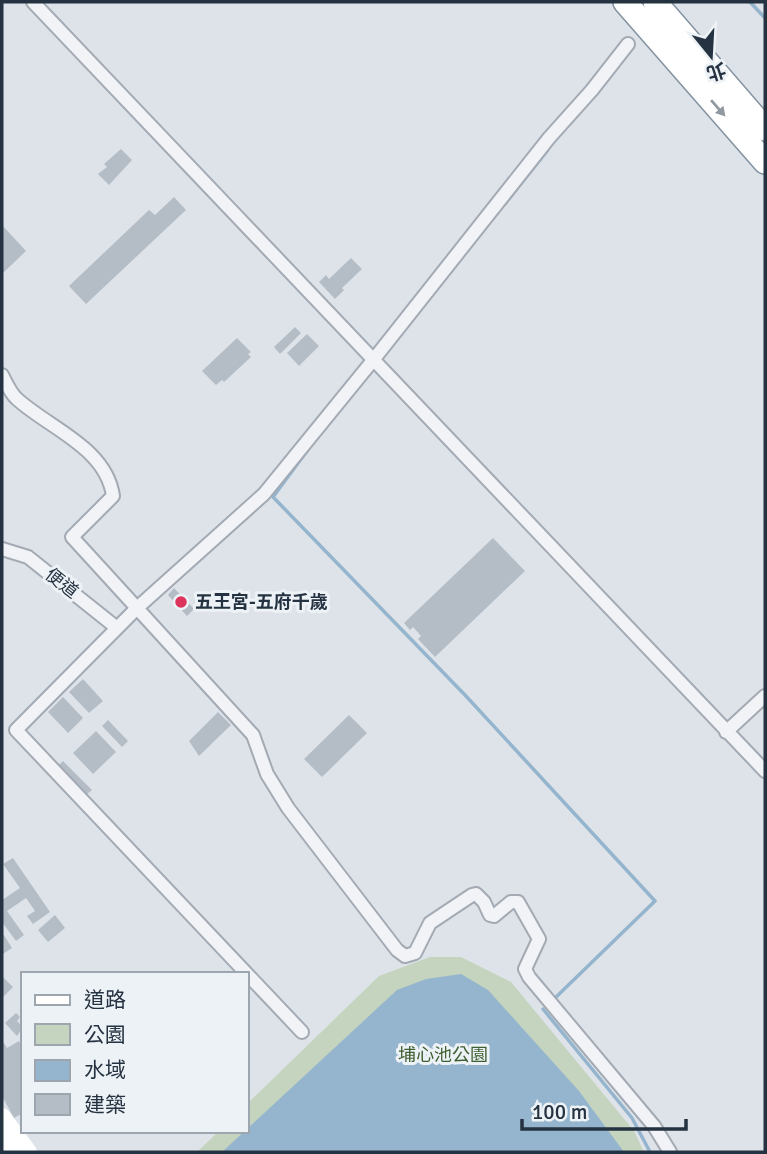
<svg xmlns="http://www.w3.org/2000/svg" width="767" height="1154" viewBox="0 0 767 1154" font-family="Signika,'Noto Sans TC',sans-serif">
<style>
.green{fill:#c5d4be}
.water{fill:#94b5cd}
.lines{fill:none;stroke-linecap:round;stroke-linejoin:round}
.stream{stroke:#94b5cd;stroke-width:3.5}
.building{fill:#b4bdc6}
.street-casing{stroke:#a3aab3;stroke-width:16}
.highway-casing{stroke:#8392a1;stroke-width:26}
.street{stroke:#f1f3f7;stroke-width:12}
.secondary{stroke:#fff;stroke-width:18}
.highway{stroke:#fff;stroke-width:23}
.oneway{fill:#9298a0}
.poi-dot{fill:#dc345d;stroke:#edf2f6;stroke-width:2.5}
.labels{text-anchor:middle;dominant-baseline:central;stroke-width:6;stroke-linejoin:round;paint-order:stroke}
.street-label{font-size:18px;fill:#253241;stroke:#edf2f6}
.poi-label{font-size:18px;font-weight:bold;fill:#253241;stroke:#edf2f6;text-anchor:start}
.park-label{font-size:18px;fill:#3e5f31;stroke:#edf2f6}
</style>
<rect width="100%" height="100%" fill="#dee3e9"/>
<path class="green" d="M 430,957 L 461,957 L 511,982 L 634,1131 L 644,1152 L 197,1152 L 219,1131 L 247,1131 L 247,1104 L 379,976 Z"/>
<path class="water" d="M 461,974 L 488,990 L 579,1091 L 624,1152 L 222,1152 L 397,990 L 426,979 Z"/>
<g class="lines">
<path class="stream" d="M 750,2 L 765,18
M 504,205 L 547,151
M 307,451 L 273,497 L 465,695 L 655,901 L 554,999
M 543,1009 L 632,1118 L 650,1152"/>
</g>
<path class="building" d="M 121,149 L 132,160 L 109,185 L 98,174 L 107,167 L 104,164 Z
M 174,197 L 186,210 L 86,304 L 69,286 L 149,210 L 155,215 Z
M 2,225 L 26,251 L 2,274 Z
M 351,258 L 362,269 L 342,288 L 344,290 L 335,299 L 319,282 L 326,275 L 329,279 Z
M 295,327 L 301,333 L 280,354 L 274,347 Z
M 307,334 L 319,346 L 299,366 L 287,353 Z
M 237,338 L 251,352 L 248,354 L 251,357 L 224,382 L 222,380 L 216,385 L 202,371 Z
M 493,538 L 525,571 L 435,657 L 418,639 L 421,636 L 413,627 L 410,630 L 404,623 Z
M 174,588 L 194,609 L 187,616 L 168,595 Z
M 83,679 L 103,701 L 89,713 L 69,692 Z
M 63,697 L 83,718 L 68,733 L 48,712 Z
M 218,712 L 231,725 L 199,756 L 189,741 Z
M 349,715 L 367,733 L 322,777 L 304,759 Z
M 108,720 L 128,741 L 122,747 L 102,726 Z
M 96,731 L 116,752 L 93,774 L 73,753 Z
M 63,761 L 92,790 L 85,796 L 57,767 Z
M 13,858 L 50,912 L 33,924 L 27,916 L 35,911 L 26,898 L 7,911 L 24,935 L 16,941 L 2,922 L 2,900 L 20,888 L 3,864 Z
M 55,915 L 65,928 L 48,942 L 38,930 Z
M 2,932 L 12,948 L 3,954 L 2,952 Z
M 2,976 L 13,987 L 2,998 Z
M 16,1013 L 20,1017 L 17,1021 L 23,1027 L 17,1036 L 5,1023 Z
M 2,1040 L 7,1048 L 19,1041 L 23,1049 L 23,1113 L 14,1118 L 2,1096 Z"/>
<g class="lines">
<g class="street-casing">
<path id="street" d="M 33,2 L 765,771
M 2,375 C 6,383 10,392 16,398 C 48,428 106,447 113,496 L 72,537 L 253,735 L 267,774 L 288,808 L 397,950 L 405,956 L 415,953 L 430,923 L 472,895 L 476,894 L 484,902 L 490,915 L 494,916 L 511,902 L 518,902 L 539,939 L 525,969 L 529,977 L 654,1126 L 670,1152
M 2,549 L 28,557 L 117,628
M 726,732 L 765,696
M 302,1032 L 16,730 L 137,608 L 264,494 L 374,359 L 549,138 L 592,90 L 628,44"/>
</g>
<g class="highway-casing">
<path id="highway" d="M 625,2 L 765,162
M 655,2 L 765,129"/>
</g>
<use href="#street" class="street"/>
<path class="secondary" d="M 2,1117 L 28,1152
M 2,1137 L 12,1152"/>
<use href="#highway" class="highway"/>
</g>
<defs><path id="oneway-solid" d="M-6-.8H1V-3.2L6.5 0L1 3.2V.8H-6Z" transform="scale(1.75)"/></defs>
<use class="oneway" href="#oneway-solid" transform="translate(718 108) rotate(49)"/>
<circle class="poi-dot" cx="181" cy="602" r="7"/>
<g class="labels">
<g class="street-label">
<text transform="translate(62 583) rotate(38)">便道</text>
</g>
<g class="poi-label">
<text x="195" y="602">五王宮-五府千歲</text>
</g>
<g class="park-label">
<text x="443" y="1055">埔心池公園</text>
</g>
</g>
<rect width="767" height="1154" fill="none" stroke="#253241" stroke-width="7"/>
<rect x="21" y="972" width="228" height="161" fill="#edf2f6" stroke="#9da5ae" stroke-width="2"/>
<rect x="35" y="995" width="35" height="10" fill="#ffffff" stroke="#9da5ae" stroke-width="2"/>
<text x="84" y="1007" font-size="21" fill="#253241">道路</text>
<rect x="35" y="1024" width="35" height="21" fill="#c5d4be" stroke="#9da5ae" stroke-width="2"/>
<text x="84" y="1042" font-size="21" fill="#253241">公園</text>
<rect x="35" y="1060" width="35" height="21" fill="#94b5cd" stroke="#9da5ae" stroke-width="2"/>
<text x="84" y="1077" font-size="21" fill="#253241">水域</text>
<rect x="35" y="1094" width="35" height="21" fill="#b4bdc6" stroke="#9da5ae" stroke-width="2"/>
<text x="84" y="1112" font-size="21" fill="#253241">建築</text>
<g transform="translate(711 56) rotate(162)" stroke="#edf2f6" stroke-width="5" paint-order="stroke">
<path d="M0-5L12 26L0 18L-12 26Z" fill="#253241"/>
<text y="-10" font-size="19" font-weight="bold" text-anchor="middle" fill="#253241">北</text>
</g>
<path d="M522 1119v10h164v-10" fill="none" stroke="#253241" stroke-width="3.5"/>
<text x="532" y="1119" font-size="21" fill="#253241" stroke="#edf2f6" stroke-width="5" paint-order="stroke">100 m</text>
</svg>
